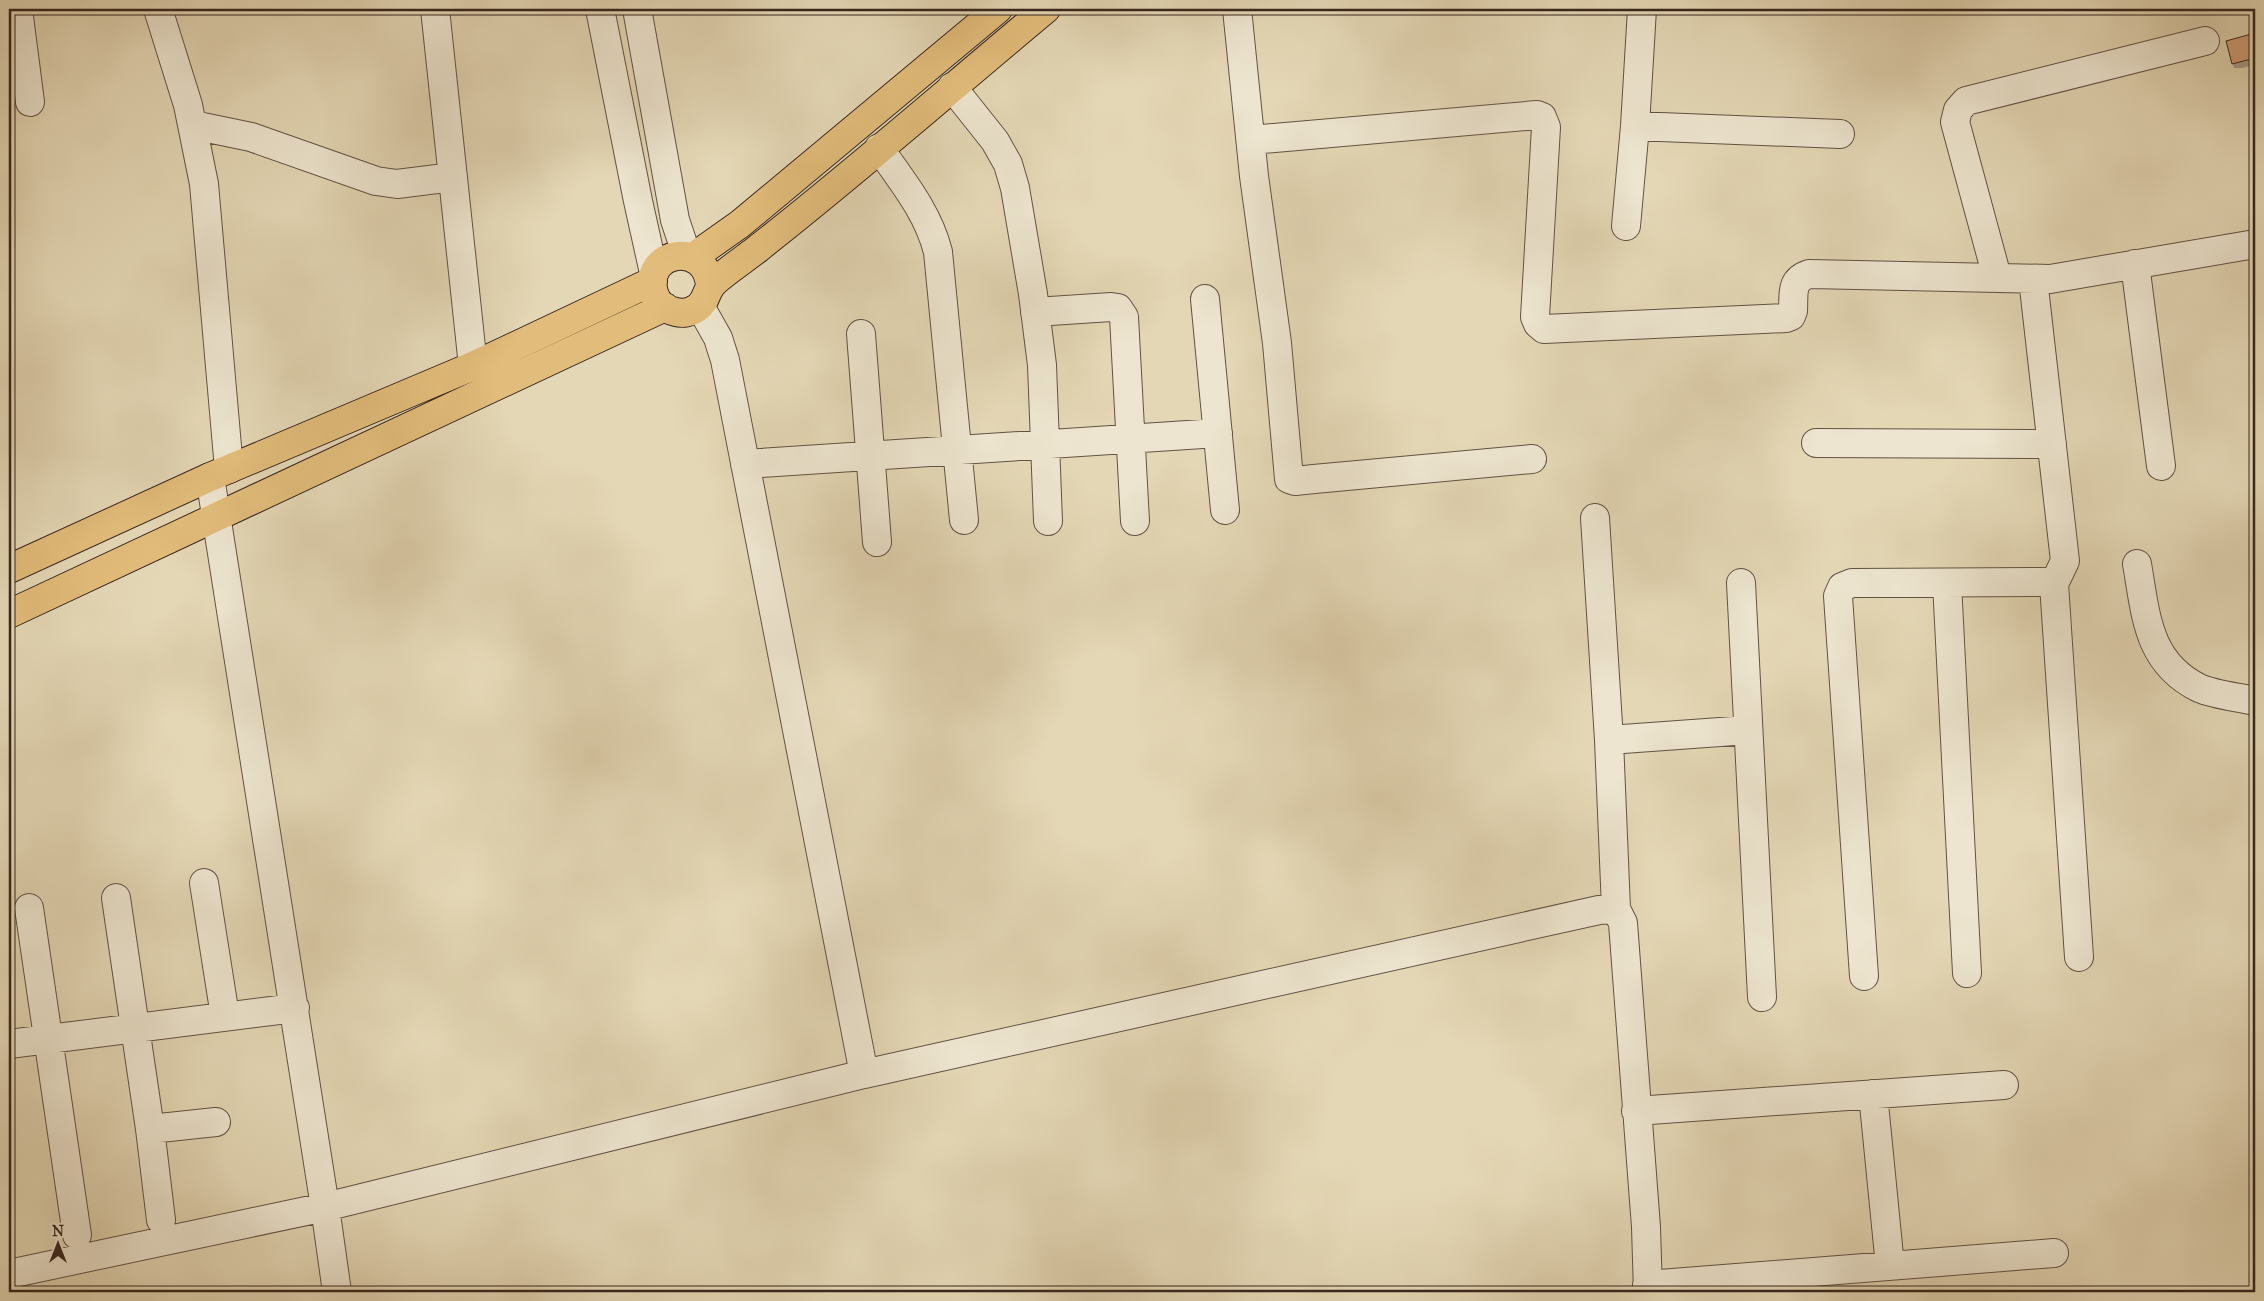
<svg xmlns="http://www.w3.org/2000/svg" width="2264" height="1301" viewBox="0 0 2264 1301" font-family="'IM FELL Great Primer',serif">
<style>
.building{fill:#d1a078;stroke:#37261e;filter:url(#shadow)}
.lines{fill:none;stroke-linecap:round;stroke-linejoin:round}
.minor-casing{stroke:#625244;stroke-width:30}
.major-casing{stroke:#37261e;stroke-width:30}
.minor{stroke:#ede5cf;stroke-width:28}
.major{stroke:#e2bc7a;stroke-width:28}
</style>
<defs>
<filter id="shadow"><feDropShadow dx="3" dy="5.5" stdDeviation="0" flood-color="#0004"/></filter>
</defs>
<rect width="100%" height="100%" fill="#e4d7b5"/>
<filter id="stains"><feTurbulence type="fractalNoise" baseFrequency=".004" numOctaves="4"/><feColorMatrix values="0 0 0 0 .2 0 0 0 0 .09 0 0 0 0 .02 0 0 0 .5 -.17"/></filter>
<radialGradient id="worn" r=".72"><stop offset=".6" stop-color="#630" stop-opacity="0"/><stop offset="1" stop-color="#630" stop-opacity=".3"/></radialGradient>
<path class="building" d="M 2255,33 L 2255,58 L 2232,64 L 2226,41 Z"/>
<g class="lines">
<g class="minor-casing">
<path id="minor" d="M 18,9 L 30,102
M 158,9 L 188,105 L 204,184 L 229,469
M 435,9 L 473,366
M 600,9 L 638,201 L 654,273
M 637,9 L 675,220 L 687,256
M 1237,9 L 1254,176 L 1277,343 L 1289,479 L 1295,481 L 1314,479 L 1532,459
M 952,87 L 995,141 L 1008,164 L 1015,188 L 1033,294 L 1042,365 L 1048,521
M 193,125 L 251,137 L 376,181 L 397,184 L 453,177
M 1635,126 L 1840,134
M 1251,140 L 1537,115 L 1542,117 L 1546,127 L 1535,317 L 1538,324 L 1544,329 L 1786,318 L 1791,316 L 1793,311 C 1794,294 1790,280 1809,274 L 2050,279 L 2255,244
M 879,148 C 902,181 928,212 938,252 L 964,520
M 1626,226 L 1635,126 L 1642,9
M 2135,264 L 2161,466
M 1997,277 L 1955,122 L 1958,110 L 1966,101 L 2205,41
M 2033,279 L 2065,561 L 2054,584
M 1205,299 L 1225,510
M 700,306 L 718,338 L 725,360 L 864,1074 L 1599,910 L 1616,909 L 1623,923 L 1646,1227 L 1648,1292
M 1035,312 L 1111,307 L 1118,308 L 1124,317 L 1135,521
M 861,334 L 877,542
M 1816,443 L 2052,444
M 745,464 L 1218,433
M 210,477 L 325,1207 L 864,1074
M 1595,518 L 1609,740 L 1616,909
M 2137,564 C 2146,615 2147,662 2199,688 C 2215,695 2238,697 2255,701
M 1741,583 L 1762,997
M 1947,583 L 1967,973
M 1609,740 L 1748,730
M 204,883 L 225,1016
M 116,898 L 150,1129 L 161,1220
M 29,908 L 77,1235
M 1864,976 L 1838,596 L 1842,587 L 1852,583 L 2044,582 L 2054,584 L 2079,957
M 9,1044 L 295,1008
M 1873,1094 L 1890,1266
M 1636,1111 L 2004,1085
M 150,1129 L 216,1122
M 9,1274 L 325,1207 L 337,1292
M 1647,1285 L 2054,1253"/>
</g>
<g class="major-casing">
<path id="major" d="M 692,258 L 740,224 L 998,9
M 710,286 C 707,240 642,250 654,293 C 657,303 666,310 676,312 C 683,314 691,312 697,308 C 706,302 705,294 711,286 C 717,277 751,255 761,246 C 858,170 951,88 1046,9
M 9,569 L 210,477 L 473,366 L 653,281
M 9,614 L 665,307"/>
</g>
<use href="#minor" class="minor"/>
<use href="#major" class="major"/>
</g>
<rect width="2264" height="1301" fill="none" stroke="#e4d7b5" stroke-width="30"/>
<rect x="10" y="10" width="2244" height="1281" fill="none" stroke="#37261e" stroke-width="2.5"/>
<rect x="15" y="15" width="2234" height="1271" fill="none" stroke="#37261e"/>
<g transform="translate(58 1244)" stroke="#ede5cf" stroke-width="4" paint-order="stroke">
<path d="M0-4L9 19L0 12L-9 19Z" fill="#37261e"/>
<text y="-8" font-size="14" font-weight="bold" text-anchor="middle" fill="#37261e">N</text>
</g>
<rect width="100%" height="100%" filter="url(#stains)"/>
<rect width="100%" height="100%" fill="url(#worn)"/>
</svg>
